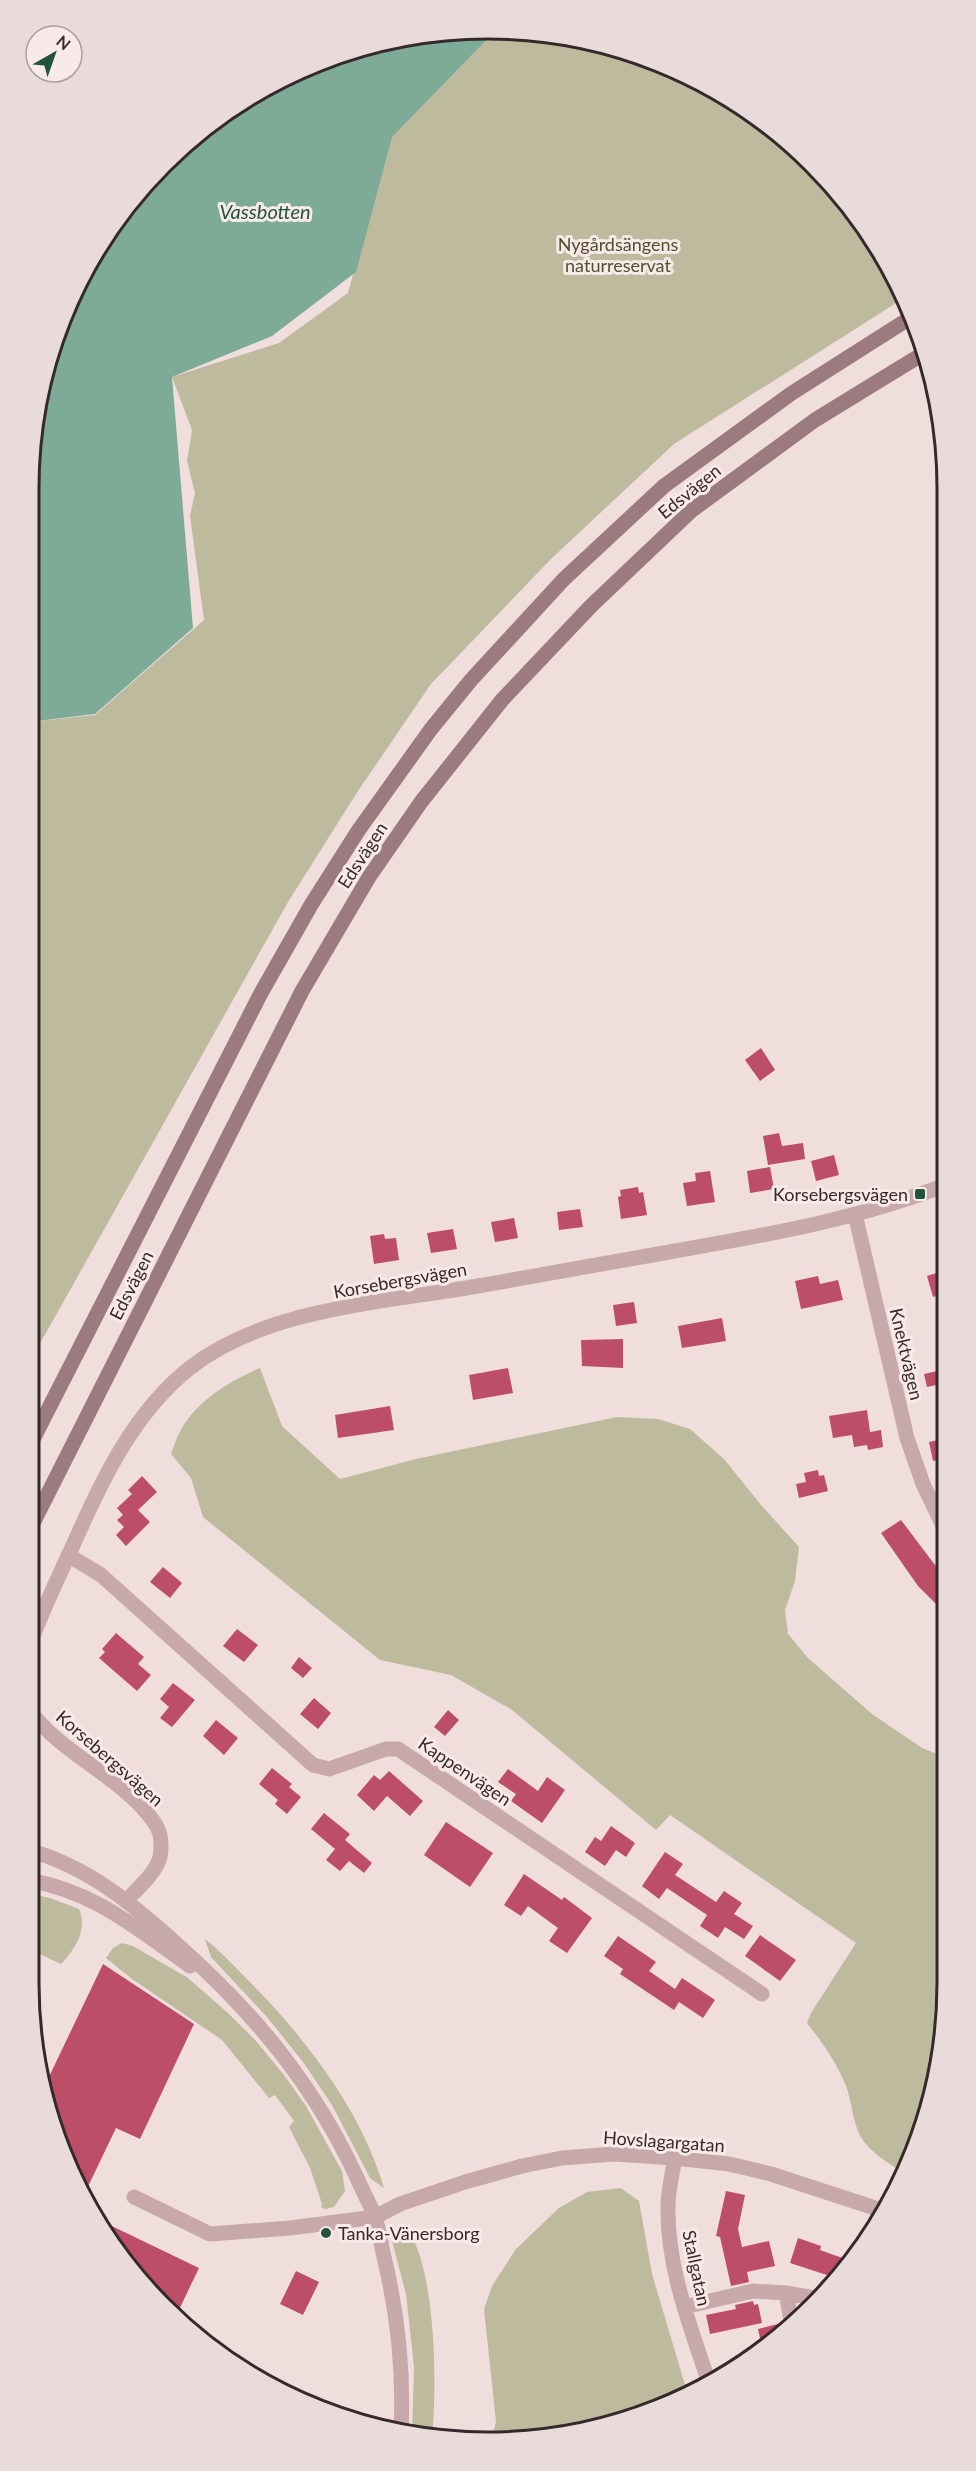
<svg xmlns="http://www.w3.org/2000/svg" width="976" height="2471" viewBox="0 0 976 2471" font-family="Lato,sans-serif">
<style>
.green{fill:#beba9e}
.water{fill:#7eab97}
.building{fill:#bd4e68}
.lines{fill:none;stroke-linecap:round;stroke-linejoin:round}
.minor{stroke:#c8a9aa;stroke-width:15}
.tertiary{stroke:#c8a9aa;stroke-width:15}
.secondary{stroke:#9b7b7f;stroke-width:15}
.poi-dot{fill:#21543f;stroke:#f8eae9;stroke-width:2}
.labels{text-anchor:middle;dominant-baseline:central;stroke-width:6;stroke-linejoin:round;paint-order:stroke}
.park-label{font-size:18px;fill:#524e2e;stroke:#f8eae9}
.street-label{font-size:18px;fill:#35292b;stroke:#f8eae9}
.poi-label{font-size:18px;fill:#35292b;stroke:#f8eae9;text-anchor:end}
.water-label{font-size:20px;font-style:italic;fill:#21543f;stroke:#f8eae9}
.rim{fill:none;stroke:#35292b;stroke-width:3}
</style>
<rect width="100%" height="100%" fill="#f0dedd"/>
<path class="green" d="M 458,30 L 548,32 L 635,53 L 743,106 L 834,185 L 900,285 L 904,298 L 674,444 L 551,559 L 431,684 L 358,791 L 288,902 L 33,1356 L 29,1360 L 29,722 L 95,715 L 204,620 L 190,516 L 195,493 L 187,461 L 192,430 L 172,377 L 279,343 L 348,293 L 391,134 L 369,44 Z
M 260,1368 L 282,1426 L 340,1479 L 416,1459 L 617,1417 L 658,1419 L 690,1429 L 724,1459 L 761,1505 L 799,1547 L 795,1581 L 785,1610 L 788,1634 L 808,1658 L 872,1714 L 922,1748 L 947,1758 L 947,1983 L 923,2130 L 901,2171 C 888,2163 875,2155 865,2143 C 852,2126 853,2104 846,2086 C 837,2063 822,2042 807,2023 L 811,2013 L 856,1943 L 670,1815 L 656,1830 L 512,1710 L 451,1675 L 380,1660 L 203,1517 L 191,1478 L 171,1454 C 174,1446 177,1436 182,1428 C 199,1399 231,1381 260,1368 Z
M 28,1893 L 50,1898 L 79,1909 C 88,1929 75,1950 61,1964 L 29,1949 Z
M 205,1939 C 218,1949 229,1961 241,1973 C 300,2031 361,2108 384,2188 L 370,2178 L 332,2105 L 303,2062 L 267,2017 L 211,1957 Z
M 122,1943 L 133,1946 L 188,1978 L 228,2013 L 256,2041 L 284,2075 L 306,2106 L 342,2171 L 345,2191 L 334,2207 L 325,2209 L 321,2207 L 322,2204 L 310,2168 L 289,2127 L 294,2121 L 275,2095 L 269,2098 L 222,2040 L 132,1979 L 106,1958 L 113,1948 Z
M 621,2188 L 639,2201 L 652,2274 L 688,2395 L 664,2407 L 578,2434 L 492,2436 L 496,2422 L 484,2309 L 492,2286 L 516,2249 L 559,2208 L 587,2192 Z
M 404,2224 C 437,2264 437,2387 432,2438 L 412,2435 L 414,2367 L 406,2294 L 392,2241 L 395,2231 Z"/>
<path class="water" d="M 458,30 L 495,31 L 392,137 L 356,272 L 272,336 L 172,377 L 193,628 L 95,714 L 29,722 L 29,488 L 53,341 L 90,259 L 142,185 L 208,124 L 284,76 L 369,44 Z"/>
<path class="building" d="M 761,1048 L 775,1070 L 760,1081 L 745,1060 Z
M 779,1133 L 782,1146 L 803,1143 L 805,1159 L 768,1165 L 763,1136 Z
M 834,1155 L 839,1175 L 816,1181 L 811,1161 Z
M 770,1167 L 774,1189 L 750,1193 L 747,1171 Z
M 710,1171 L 715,1202 L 687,1206 L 683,1183 L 696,1181 L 695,1173 Z
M 638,1187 L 639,1193 L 643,1192 L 647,1215 L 621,1219 L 618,1197 L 621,1196 L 620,1190 Z
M 580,1209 L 583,1227 L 559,1230 L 557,1212 Z
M 514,1218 L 518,1238 L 495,1242 L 491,1222 Z
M 453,1229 L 457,1249 L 431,1253 L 427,1233 Z
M 384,1234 L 385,1239 L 396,1238 L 399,1260 L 374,1264 L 370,1236 Z
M 946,1270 L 946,1293 L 933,1297 L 927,1276 Z
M 818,1276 L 820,1284 L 838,1280 L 843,1300 L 801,1309 L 795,1281 Z
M 634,1302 L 637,1323 L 616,1326 L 613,1305 Z
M 722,1318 L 726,1341 L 682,1348 L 678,1326 Z
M 623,1339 L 623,1368 L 582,1366 L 581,1340 Z
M 508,1368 L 513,1393 L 473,1400 L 469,1375 Z
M 946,1369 L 946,1383 L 927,1387 L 924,1374 Z
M 390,1406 L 394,1430 L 338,1438 L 335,1415 Z
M 867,1410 L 870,1432 L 881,1430 L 883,1447 L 868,1450 L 867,1445 L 854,1447 L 852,1435 L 833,1438 L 829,1416 Z
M 946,1438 L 946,1458 L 933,1461 L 929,1442 Z
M 818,1470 L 819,1476 L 824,1475 L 828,1491 L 799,1498 L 796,1484 L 806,1482 L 804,1473 Z
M 142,1476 L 157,1492 L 138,1510 L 150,1522 L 126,1546 L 116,1535 L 124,1527 L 117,1520 L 123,1515 L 117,1508 L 132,1494 L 128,1490 Z
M 901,1520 L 938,1569 L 946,1563 L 947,1615 L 918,1586 L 881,1533 Z
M 163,1567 L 182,1583 L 170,1598 L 150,1582 Z
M 237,1629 L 258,1645 L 244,1662 L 223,1646 Z
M 116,1633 L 144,1657 L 138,1664 L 151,1675 L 137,1691 L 99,1658 L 105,1652 L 102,1649 Z
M 299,1657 L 312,1668 L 303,1678 L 291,1668 Z
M 173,1683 L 195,1700 L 172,1727 L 160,1718 L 169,1707 L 160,1699 Z
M 314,1698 L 331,1713 L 318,1729 L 300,1714 Z
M 448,1710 L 459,1720 L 445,1736 L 434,1727 Z
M 216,1720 L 238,1738 L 224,1755 L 203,1736 Z
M 272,1768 L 292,1784 L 289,1787 L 301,1797 L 287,1814 L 275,1804 L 278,1800 L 259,1784 Z
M 508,1769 L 538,1791 L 547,1777 L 565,1790 L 542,1823 L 511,1801 L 516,1794 L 498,1782 Z
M 389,1771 L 423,1801 L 410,1816 L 387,1796 L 374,1811 L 357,1795 L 374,1775 L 380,1780 Z
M 324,1813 L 350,1834 L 345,1840 L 372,1863 L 364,1873 L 349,1861 L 340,1871 L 326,1860 L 335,1849 L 311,1829 Z
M 446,1822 L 493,1853 L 470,1887 L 424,1855 Z
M 611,1826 L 635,1843 L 626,1857 L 616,1850 L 605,1866 L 585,1852 L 595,1837 L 601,1841 Z
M 665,1852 L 683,1864 L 675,1875 L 716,1902 L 724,1891 L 742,1903 L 734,1914 L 753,1926 L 744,1939 L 725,1927 L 718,1938 L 700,1926 L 707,1915 L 667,1888 L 659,1899 L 642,1886 Z
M 524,1874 L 562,1900 L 564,1897 L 592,1918 L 567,1953 L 549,1941 L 558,1928 L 528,1906 L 521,1916 L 504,1905 Z
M 760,1935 L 796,1960 L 780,1981 L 745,1956 Z
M 618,1936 L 656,1962 L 649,1971 L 675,1989 L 682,1978 L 715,2000 L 703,2018 L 679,2002 L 674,2010 L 620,1974 L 623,1969 L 604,1956 Z
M 103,1964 L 194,2024 L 140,2139 L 116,2128 L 83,2197 L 53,2131 L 45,2085 Z
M 726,2191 L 745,2195 L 738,2229 L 742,2247 L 769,2241 L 775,2266 L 747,2272 L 749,2282 L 731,2286 L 720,2237 L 716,2236 Z
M 93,2217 L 199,2268 L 177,2314 L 142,2286 Z
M 798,2238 L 821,2246 L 820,2250 L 848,2260 L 844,2270 L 836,2278 L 790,2263 Z
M 296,2271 L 319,2282 L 303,2315 L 280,2304 Z
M 753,2301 L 754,2305 L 758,2304 L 762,2323 L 710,2334 L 706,2315 L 736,2309 L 735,2305 Z
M 782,2323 L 784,2327 L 762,2348 L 758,2329 Z"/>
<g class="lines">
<path class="minor" d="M 855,1214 L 907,1438 L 923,1484 L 946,1532
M 68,1555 L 101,1575 L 313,1765 L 329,1769 L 386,1749 L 398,1749 L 762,1994
M 28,1649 C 40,1616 55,1584 70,1552 C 100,1485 131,1414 191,1367 C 265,1310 376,1303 466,1288 C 536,1276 606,1263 675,1251 C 766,1235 859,1219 945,1185
M 28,1708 C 60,1754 123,1777 154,1822 C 161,1831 162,1845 160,1857 C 156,1873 137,1889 126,1901
M 675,2158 C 672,2174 668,2191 668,2208 C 667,2268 691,2328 709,2383
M 134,2197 L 210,2234 L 290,2228 L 375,2217 L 400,2204 L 465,2182 L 522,2166 L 562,2158 L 614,2154 L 675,2158 L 729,2164 L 771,2174 L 881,2210
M 786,2293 L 791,2320
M 684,2307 L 753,2291 L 786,2293 L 815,2298"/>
<path class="tertiary" d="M 28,1850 C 89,1867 134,1905 180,1947 C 256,2015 315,2086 358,2180 C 363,2192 370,2204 375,2217 C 379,2229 381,2244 384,2257 C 398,2315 404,2373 401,2432
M 28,1880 C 94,1891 136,1928 190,1966"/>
<path class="secondary" d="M 28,1449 L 261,993 L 311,905 L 358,831 L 431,729 L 471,680 L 564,579 L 664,486 L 792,393 L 910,318
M 28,1533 L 302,991 L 369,877 L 421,802 L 502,700 L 591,606 L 691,511 L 815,420 L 921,355"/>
</g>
<g class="poi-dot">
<rect x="914" y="1188" width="12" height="12" rx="3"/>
<circle cx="326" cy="2233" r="6"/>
</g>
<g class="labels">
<g class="park-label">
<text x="618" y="244">Nygårdsängens<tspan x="618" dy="21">naturreservat</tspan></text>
</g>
<g class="street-label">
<text transform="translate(689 491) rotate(-39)">Edsvägen</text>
<text transform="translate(362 855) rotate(-57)">Edsvägen</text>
<text transform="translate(400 1280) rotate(-10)">Korsebergsvägen</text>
<text transform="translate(131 1285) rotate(-63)">Edsvägen</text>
<text transform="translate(907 1354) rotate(77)">Knektvägen</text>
<text transform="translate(110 1758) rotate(41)">Korsebergsvägen</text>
<text transform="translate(465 1771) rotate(34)">Kappenvägen</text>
<text transform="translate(664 2141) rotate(4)">Hovslagargatan</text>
<text transform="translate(697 2268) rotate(78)">Stallgatan</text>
</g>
<g class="poi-label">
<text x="908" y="1194">Korsebergsvägen</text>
<text x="338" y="2233" text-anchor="start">Tanka-Vänersborg</text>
</g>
<g class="water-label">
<text x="265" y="211">Vassbotten</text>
</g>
</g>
<path d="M0 0H976V2471H0ZM488 39H488A449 449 0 0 1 937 488V1983A449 449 0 0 1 488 2432H488A449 449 0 0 1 39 1983V488A449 449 0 0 1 488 39Z" fill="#e8dbda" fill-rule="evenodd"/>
<path class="rim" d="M488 39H488A449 449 0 0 1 937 488V1983A449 449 0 0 1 488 2432H488A449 449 0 0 1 39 1983V488A449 449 0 0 1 488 39Z"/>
<g transform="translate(54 54) rotate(40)"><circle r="28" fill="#f8eae9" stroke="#aa9d9d" stroke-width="1.5"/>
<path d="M0-4.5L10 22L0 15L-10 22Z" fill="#21543f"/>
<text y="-9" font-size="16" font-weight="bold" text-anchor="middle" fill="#35292b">N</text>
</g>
</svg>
